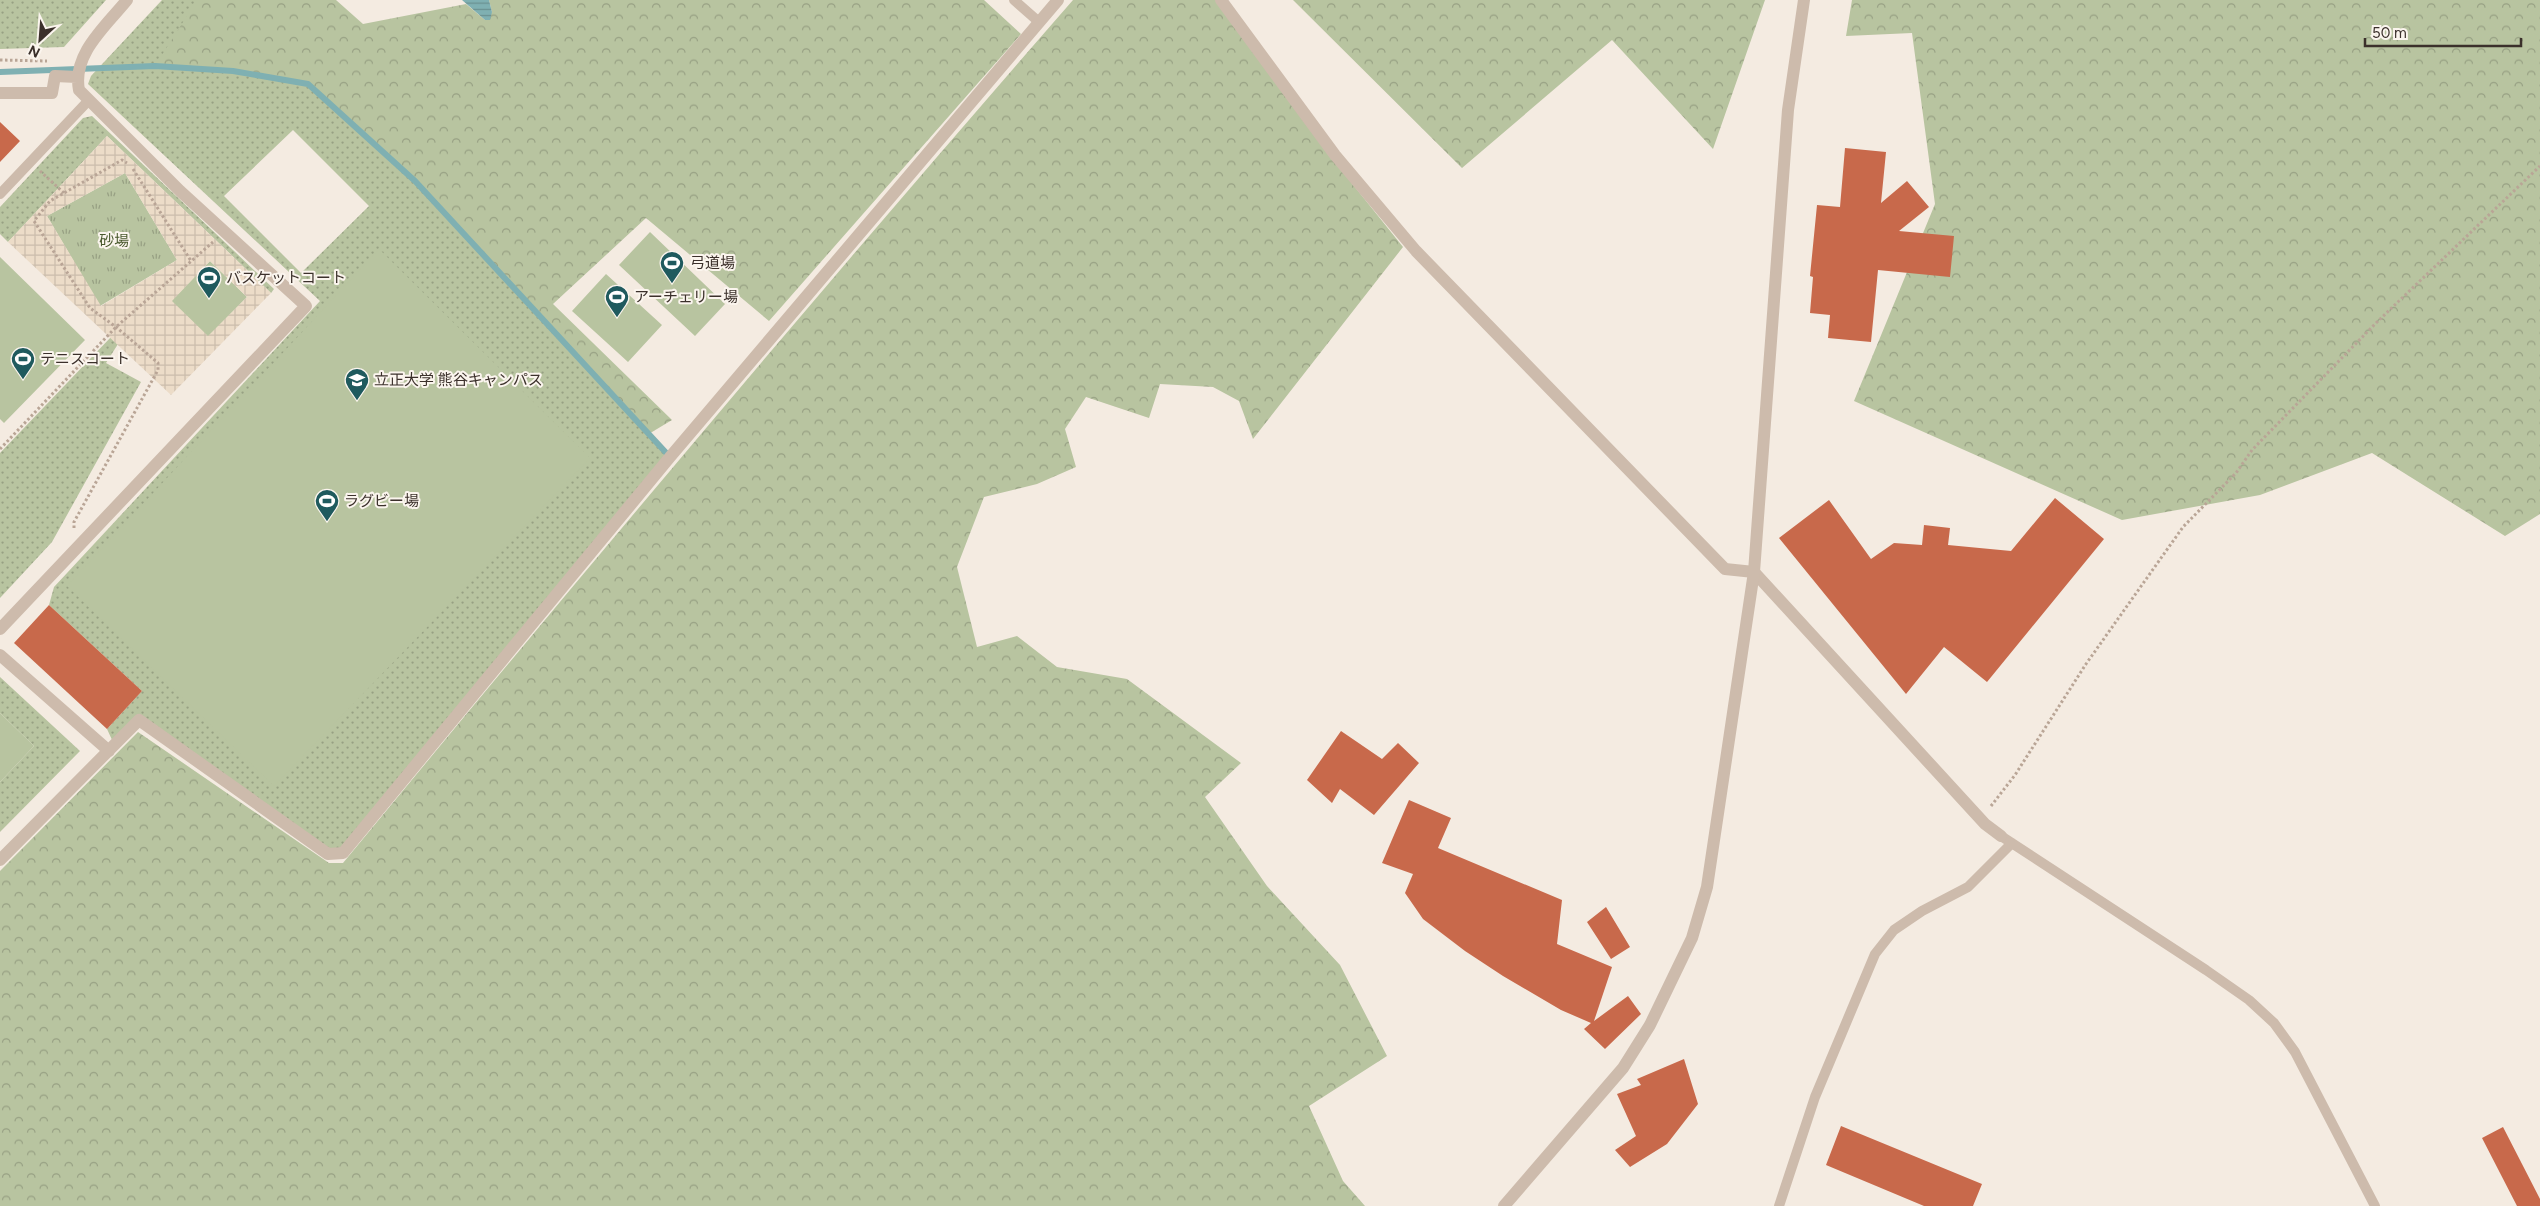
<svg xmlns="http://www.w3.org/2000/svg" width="2540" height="1206" viewBox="0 0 2540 1206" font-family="Figtree,'Noto Sans JP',sans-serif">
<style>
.grass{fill:url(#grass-dots);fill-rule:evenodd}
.forest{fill:url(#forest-crowns)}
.park{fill:url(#park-tufts)}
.pitch{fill:#b8c4a0}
.plaza{fill:url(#plaza-grid);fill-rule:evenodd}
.water{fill:url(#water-rules)}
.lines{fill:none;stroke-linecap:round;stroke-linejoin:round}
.stream{stroke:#7fb0b2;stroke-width:6}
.building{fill:#c8694b}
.path{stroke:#b9a596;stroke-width:3;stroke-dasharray:2.5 2.5;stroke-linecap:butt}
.service{stroke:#cdbbac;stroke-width:10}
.minor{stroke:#cdbbac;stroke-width:12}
.tertiary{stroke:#cdbbac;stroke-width:12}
.labels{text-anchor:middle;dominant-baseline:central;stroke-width:4;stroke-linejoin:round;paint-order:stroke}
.park-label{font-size:15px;fill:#4a5a2e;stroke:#fbf5ee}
.poi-label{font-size:15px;fill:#3b302b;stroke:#fbf5ee;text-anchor:start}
</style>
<defs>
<pattern id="grass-dots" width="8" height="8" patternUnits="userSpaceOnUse" patternTransform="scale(1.25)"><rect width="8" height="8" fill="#b8c4a0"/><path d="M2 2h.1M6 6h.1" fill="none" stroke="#97a083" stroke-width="1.8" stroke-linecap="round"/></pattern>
<pattern id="forest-crowns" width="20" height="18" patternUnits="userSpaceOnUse" patternTransform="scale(1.25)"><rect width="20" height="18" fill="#b8c4a0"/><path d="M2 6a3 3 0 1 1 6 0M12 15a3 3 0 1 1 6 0" fill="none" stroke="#97a083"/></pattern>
<pattern id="park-tufts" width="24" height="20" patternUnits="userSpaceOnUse" patternTransform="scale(1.25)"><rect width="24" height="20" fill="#b8c4a0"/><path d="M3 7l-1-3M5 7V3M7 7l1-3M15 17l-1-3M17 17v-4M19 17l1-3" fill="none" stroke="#97a083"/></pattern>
<pattern id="plaza-grid" width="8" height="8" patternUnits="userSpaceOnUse" patternTransform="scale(1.25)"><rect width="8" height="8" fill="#ecdcc8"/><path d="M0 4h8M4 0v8" fill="none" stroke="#cbbdac"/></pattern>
<pattern id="water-rules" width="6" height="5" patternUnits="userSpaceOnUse" patternTransform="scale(1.25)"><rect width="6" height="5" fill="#7fb0b2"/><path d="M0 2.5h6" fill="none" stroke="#699091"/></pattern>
</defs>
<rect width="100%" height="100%" fill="#f4ebe1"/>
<path class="grass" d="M 0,0 L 106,0 L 64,47 L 0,49 Z
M 162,0 L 197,0 L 233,71 L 308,84 L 415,181 L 666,454 L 341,850 L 329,851 L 139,716 L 113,742 L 107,729 L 142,691 L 49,605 L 54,587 L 320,301 L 88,84 L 91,76 ZM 293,130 L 369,206 L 301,273 L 224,196 Z
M 92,116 L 274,289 L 271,293 L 107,136 L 8,242 L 0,234 L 0,207 L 83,118 Z
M 111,337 L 118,344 L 106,363 L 141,382 L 52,542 L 0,598 L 0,453 Z
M 0,677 L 80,751 L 0,832 L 0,782 L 34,746 L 0,713 Z"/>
<path class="forest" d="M 197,0 L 336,0 L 363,24 L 466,4 L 485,20 L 492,12 L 489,0 L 984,0 L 1021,34 L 769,321 L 646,218 L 553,304 L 672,420 L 647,435 L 415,181 L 308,84 L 233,71 L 155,66 Z
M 1073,0 L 1216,0 L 1330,156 L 1403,247 L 1253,439 L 1239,401 L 1213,387 L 1160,384 L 1149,418 L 1086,397 L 1065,429 L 1076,467 L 1037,484 L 984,497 L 957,567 L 977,647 L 1017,636 L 1057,667 L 1127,679 L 1241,763 L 1205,797 L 1267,886 L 1340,965 L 1387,1056 L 1309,1106 L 1343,1181 L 1365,1206 L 0,1206 L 0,871 L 138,732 L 329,863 L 343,863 C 583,573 825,284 1073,0 Z
M 1293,0 L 1765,0 L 1713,149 L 1612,40 L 1462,168 Z
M 1852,0 L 2540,0 L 2540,514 L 2505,536 L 2372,453 L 2260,495 L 2122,520 L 1854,401 L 1935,204 L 1912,33 L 1846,36 Z"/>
<path class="park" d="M 125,173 L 177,260 L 100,306 L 47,216 Z"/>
<path class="pitch" d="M 650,232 L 725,304 L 695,336 L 619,265 Z
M 379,249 L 590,458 L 274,786 L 67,586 Z
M 0,257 L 85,340 L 4,423 L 0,419 Z
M 210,261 L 247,297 L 208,337 L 171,301 Z
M 606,274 L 662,325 L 628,362 L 572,311 Z
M 0,713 L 34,746 L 0,782 Z"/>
<path class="plaza" d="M 107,136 L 271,293 L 171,395 L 8,242 ZM 125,173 L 177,260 L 101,306 L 47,216 ZM 210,261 L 247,297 L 208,336 L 172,301 Z"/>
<path class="water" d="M 462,0 L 489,0 L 492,12 L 490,20 L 485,20 Z"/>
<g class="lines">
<path class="stream" d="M 0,72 L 155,66 L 233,71 L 308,84 L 415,181 L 670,457"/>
</g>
<path class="building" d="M 0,122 L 20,141 L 0,162 Z
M 1845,148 L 1886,152 L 1881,203 L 1907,181 L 1929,207 L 1899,231 L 1954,236 L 1950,277 L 1878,270 L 1871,342 L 1828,338 L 1830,315 L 1810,313 L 1813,277 L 1810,276 L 1817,205 L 1840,207 Z
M 2055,498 L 2104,539 L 1987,682 L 1944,647 L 1906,694 L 1779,538 L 1829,500 L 1871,559 L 1894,543 L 1922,545 L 1924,525 L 1950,528 L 1948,545 L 2011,551 Z
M 49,605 L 142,691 L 107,729 L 14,643 Z
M 1341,731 L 1382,759 L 1398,743 L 1419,763 L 1374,815 L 1340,789 L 1332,803 L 1307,780 Z
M 1409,800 L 1451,818 L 1438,848 L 1562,900 L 1557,944 L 1612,967 L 1594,1021 L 1628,996 L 1641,1014 L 1605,1049 L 1584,1029 L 1591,1023 L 1561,1010 L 1503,976 L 1465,951 L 1423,919 L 1405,893 L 1413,874 L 1382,863 Z
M 1606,907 L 1630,947 L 1611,959 L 1587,922 Z
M 1684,1059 L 1698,1104 L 1667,1144 L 1630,1167 L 1615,1150 L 1636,1136 L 1617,1094 L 1641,1085 L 1637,1079 Z
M 1841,1126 L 1982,1184 L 1973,1206 L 1924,1206 L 1826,1165 Z
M 2503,1127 L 2540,1199 L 2540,1206 L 2517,1206 L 2482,1138 Z"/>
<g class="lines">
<path class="path" d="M 0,60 L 47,61
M 133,169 L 191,261
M 40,171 L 64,193
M 0,449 L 116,327 L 213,242
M 74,528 L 74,522 L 158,370 L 158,363 L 116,327 L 90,308 L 34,221 L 50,201 L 122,160 L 127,163
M 1991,806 L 2015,775 L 2086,664 L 2183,527 L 2236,473 L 2252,450 L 2377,322 L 2540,166"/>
<path class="service" d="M 1014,0 L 1039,22
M 0,194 L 89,100
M 2001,836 L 2206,970 L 2249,1000 L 2274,1023 L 2295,1052 L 2375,1206
M 1779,1206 L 1815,1097 L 1875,954 L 1894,930 L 1922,911 L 1968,887 L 2012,843"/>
<path class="minor" d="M 1221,0 L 1335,155 L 1416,251 L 1725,569 L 1754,572 L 1985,824 L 2001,836
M 0,93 L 52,93 L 55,76 L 77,77
M 0,629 L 306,306 L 180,191 L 79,90 C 72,54 106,26 127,0
M 0,655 L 109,751
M 0,860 L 139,720 L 328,854 L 343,853 L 670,457 L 1058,0"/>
<path class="tertiary" d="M 1504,1206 L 1623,1068 L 1650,1025 L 1692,938 L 1707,887 L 1754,572 L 1788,110 L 1804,0"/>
</g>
<defs>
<g id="stadium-pin" transform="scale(1.25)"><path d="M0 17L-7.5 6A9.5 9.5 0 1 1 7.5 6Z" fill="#1f5a5e" stroke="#fbf5ee"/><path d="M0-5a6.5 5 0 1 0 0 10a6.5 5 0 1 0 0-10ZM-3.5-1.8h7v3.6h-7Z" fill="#fff"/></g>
<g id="university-pin" transform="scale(1.25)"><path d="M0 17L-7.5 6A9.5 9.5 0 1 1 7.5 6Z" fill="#1f5a5e" stroke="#fbf5ee"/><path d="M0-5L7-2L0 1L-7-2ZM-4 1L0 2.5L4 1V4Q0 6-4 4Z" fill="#fff"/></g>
</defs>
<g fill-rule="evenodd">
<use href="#stadium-pin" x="672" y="263"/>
<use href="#stadium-pin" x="209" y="278"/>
<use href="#stadium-pin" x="617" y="297"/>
<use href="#stadium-pin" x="23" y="359"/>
<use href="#university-pin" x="357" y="380"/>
<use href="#stadium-pin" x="327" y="501"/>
</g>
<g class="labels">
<g class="park-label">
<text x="114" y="241">砂場</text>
</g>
<g class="poi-label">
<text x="690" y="263">弓道場</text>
<text x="226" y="278">バスケットコート</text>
<text x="634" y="297">アーチェリー場</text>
<text x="40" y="359">テニスコート</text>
<text x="374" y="380">立正大学 熊谷キャンパス</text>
<text x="344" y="501">ラグビー場</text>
</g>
</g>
<g transform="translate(40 40) rotate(206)" stroke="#fbf5ee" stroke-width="4" paint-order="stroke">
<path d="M0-4L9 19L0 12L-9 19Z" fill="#3b302b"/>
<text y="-8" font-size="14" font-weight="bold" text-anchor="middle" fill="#3b302b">N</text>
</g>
<path d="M2365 38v8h156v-8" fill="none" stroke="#3b302b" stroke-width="2.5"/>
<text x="2372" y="38" font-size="15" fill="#3b302b" stroke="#fbf5ee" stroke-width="4" paint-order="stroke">50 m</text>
</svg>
